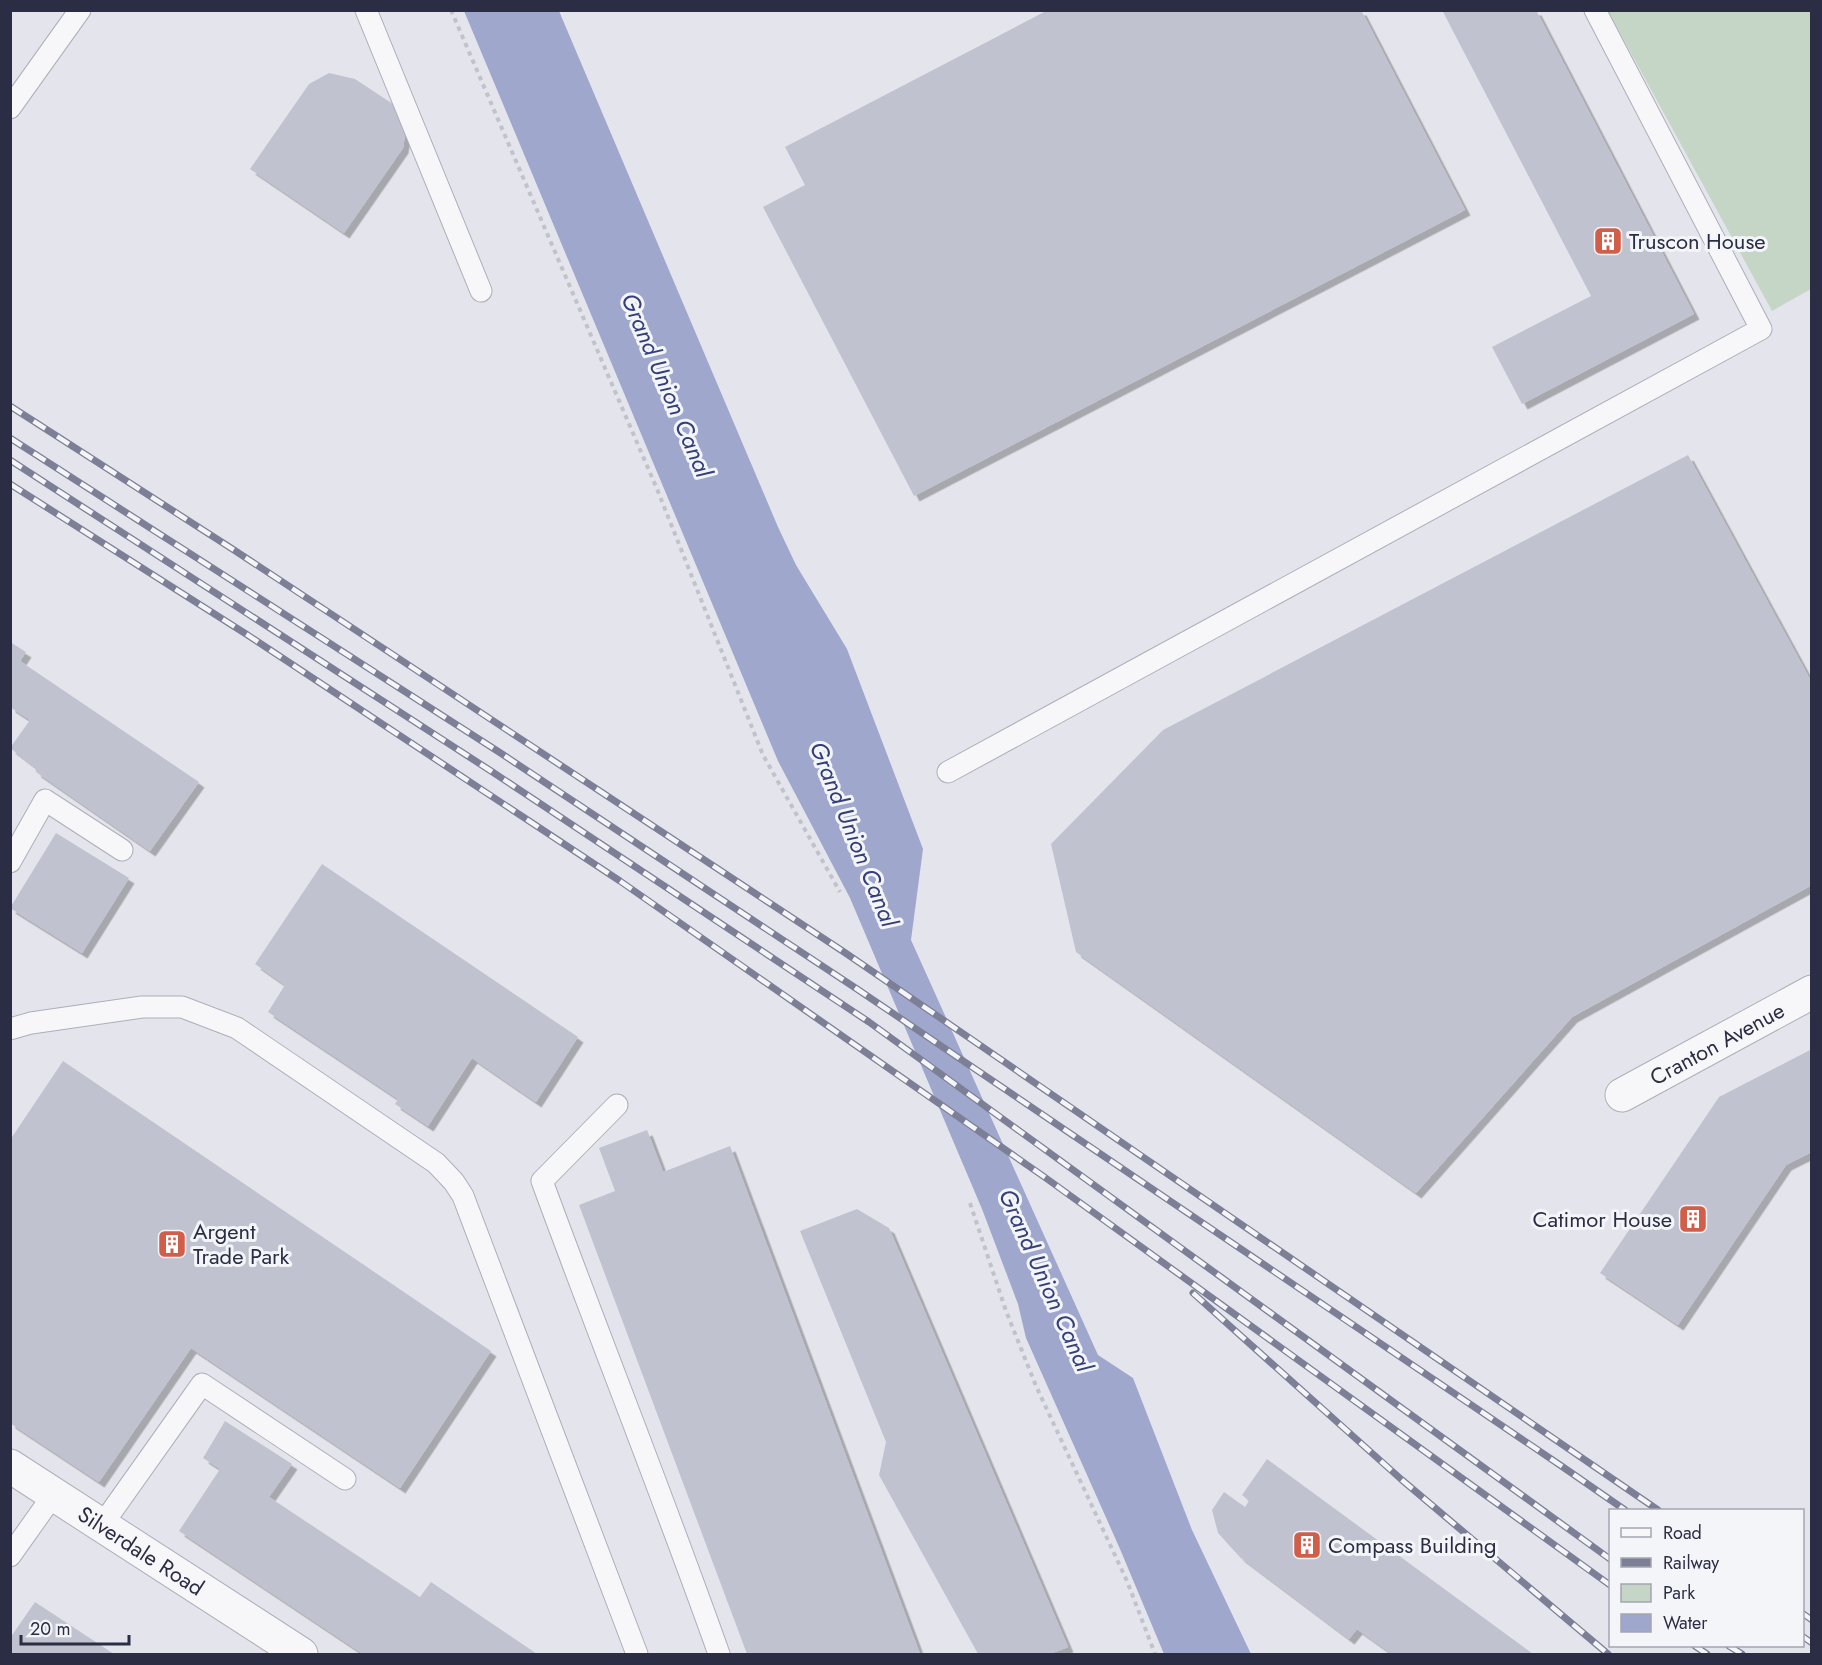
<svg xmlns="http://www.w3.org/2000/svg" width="1822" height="1665" viewBox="0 0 1822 1665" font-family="Jost,sans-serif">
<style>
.green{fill:#c5d6c6}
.water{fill:#9fa7cc}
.building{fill:#c1c2cf;filter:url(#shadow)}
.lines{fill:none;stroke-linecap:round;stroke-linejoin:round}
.service-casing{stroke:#acaeba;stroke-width:23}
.minor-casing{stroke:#acaeba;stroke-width:35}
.path{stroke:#c2c2cb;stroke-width:4;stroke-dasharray:4.5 4.5;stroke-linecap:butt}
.service{stroke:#f7f7fa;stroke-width:21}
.minor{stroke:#f7f7fa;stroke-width:33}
.rail-casing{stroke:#7d7f96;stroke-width:7}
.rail{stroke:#f4f5f9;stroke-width:4.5;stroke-dasharray:14;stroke-linecap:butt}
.labels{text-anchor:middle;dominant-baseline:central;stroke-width:6;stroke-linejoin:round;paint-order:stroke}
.poi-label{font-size:22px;fill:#2b2d45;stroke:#f4f5f9;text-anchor:start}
.street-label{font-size:22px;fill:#2b2d45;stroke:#f4f5f9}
.water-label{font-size:24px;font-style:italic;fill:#343e7a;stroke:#f4f5f9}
</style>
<defs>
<filter id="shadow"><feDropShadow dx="5.5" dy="5.5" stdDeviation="0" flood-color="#0004"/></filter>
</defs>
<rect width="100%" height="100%" fill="#e4e5ec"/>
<path class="green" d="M 1608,11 L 1811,11 L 1811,289 L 1772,311 Z"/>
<path class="water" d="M 464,11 L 559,11 L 778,527 L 796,565 L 847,649 L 923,849 L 911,940 L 1098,1355 L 1133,1378 L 1192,1530 L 1251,1654 L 1164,1654 L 1120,1549 L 1026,1338 L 1018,1304 L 982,1209 L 850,898 L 778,761 Z"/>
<path class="building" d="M 1048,10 L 1361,10 L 1465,210 L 914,496 L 763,207 L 805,185 L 785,147 Z
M 1442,10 L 1536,10 L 1694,314 L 1522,404 L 1492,347 L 1591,296 Z
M 329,73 L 355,79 L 393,104 L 407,122 L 403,148 L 344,233 L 250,169 L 309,84 Z
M 1688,455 L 1812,683 L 1812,885 L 1572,1017 L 1416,1193 L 1076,952 L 1051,844 L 1163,730 Z
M 10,642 L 26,652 L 20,661 L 199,782 L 150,851 L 36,772 L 35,767 L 10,748 L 30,720 L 10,707 Z
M 56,833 L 129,878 L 82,953 L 10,908 Z
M 322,864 L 578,1037 L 536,1102 L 472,1058 L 428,1126 L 395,1104 L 398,1099 L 268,1012 L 285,985 L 255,964 Z
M 1812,1049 L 1812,1152 L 1786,1165 L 1678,1325 L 1600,1273 L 1719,1097 Z
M 63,1061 L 491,1351 L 400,1488 L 191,1348 L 99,1482 L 10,1423 L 10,1140 Z
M 647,1130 L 663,1172 L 730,1146 L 920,1654 L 747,1654 L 579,1205 L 615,1191 L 599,1148 Z
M 857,1209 L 889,1228 L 1068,1647 L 1050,1654 L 978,1654 L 879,1475 L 886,1442 L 800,1231 Z
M 225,1421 L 292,1464 L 269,1497 L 420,1597 L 431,1582 L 537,1654 L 363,1654 L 179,1531 L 220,1469 L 203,1458 Z
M 1267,1459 L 1533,1654 L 1392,1654 L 1357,1629 L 1349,1639 L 1240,1557 L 1218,1533 L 1212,1510 L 1224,1492 L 1245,1507 L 1249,1501 L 1242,1495 Z
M 35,1602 L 114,1654 L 10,1654 L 10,1638 Z"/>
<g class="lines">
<g class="service-casing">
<path id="service" d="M 366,10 L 481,291
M 10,108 L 80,10
M 948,772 L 1761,329 L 1595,10
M 10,862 L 45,800 L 122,850
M 10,1029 L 31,1023 L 142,1007 L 182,1007 L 237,1028 L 436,1163 L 454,1182 L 463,1196 L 637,1654
M 617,1105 L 542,1181 C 600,1339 663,1496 719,1654
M 102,1525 L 202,1384 L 345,1479
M 10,1556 L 54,1494"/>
</g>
<g class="minor-casing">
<g id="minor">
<path id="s1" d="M 1622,1095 L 1812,992"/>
<path id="s2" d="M 10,1466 L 301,1654"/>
</g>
</g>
<path class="path" d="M 451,10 L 657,489 L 763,755 L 840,892
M 970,1203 L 1006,1311 L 1036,1386 L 1127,1581 L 1155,1654"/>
<use href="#service" class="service"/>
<use href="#minor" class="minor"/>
<g class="rail-casing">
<path id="rail" d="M 10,406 L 234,550 L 844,952 L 1658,1510
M 10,438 L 499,752 L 857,989 L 1560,1465 L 1625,1510
M 10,460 L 491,771 L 869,1022 L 1610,1559
M 10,484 L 246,634 L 620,881 L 1043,1176 L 1610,1585
M 1193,1293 L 1402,1480 L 1608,1654
M 1802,1613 L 1812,1620
M 1802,1636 L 1812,1643
M 1695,1646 L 1707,1654
M 1729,1646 L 1742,1654"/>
</g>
<use href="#rail" class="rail"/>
</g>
<defs>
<g id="building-square" transform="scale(1.5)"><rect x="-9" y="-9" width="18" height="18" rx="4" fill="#d15e49" stroke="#f4f5f9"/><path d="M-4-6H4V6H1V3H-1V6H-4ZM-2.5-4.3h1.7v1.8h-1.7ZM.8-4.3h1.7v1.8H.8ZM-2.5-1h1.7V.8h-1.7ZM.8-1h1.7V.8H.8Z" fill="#fff"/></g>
</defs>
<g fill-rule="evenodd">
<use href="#building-square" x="1608" y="241"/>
<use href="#building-square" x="1693" y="1219"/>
<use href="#building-square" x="172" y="1244"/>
<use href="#building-square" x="1307" y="1545"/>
</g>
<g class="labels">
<g class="poi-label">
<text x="1629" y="241">Truscon House</text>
<text x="1672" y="1219" text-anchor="end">Catimor House</text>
<text x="193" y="1231">Argent<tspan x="193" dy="25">Trade Park</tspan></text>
<text x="1328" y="1545">Compass Building</text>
</g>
<g class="street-label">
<text stroke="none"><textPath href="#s1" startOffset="108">Cranton Avenue</textPath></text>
<text stroke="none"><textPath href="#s2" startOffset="156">Silverdale Road</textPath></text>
</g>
<g class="water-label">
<text transform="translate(667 385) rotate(67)">Grand Union Canal</text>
<text transform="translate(854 834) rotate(68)">Grand Union Canal</text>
<text transform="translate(1046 1280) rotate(66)">Grand Union Canal</text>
</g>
</g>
<rect width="1822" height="1665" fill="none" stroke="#2b2d45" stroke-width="24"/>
<rect x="1609" y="1509" width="195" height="138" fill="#f4f5f9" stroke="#a4a5b1" stroke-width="1.5"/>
<rect x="1621" y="1528" width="30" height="9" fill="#f7f7fa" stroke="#a4a5b1" stroke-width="1.5"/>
<text x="1663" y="1539" font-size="18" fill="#2b2d45">Road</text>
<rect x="1621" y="1558" width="30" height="9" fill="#7d7f96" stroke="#a4a5b1" stroke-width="1.5"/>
<text x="1663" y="1569" font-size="18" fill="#2b2d45">Railway</text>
<rect x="1621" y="1584" width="30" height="18" fill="#c5d6c6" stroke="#a4a5b1" stroke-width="1.5"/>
<text x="1663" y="1599" font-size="18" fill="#2b2d45">Park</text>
<rect x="1621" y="1614" width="30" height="18" fill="#9fa7cc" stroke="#a4a5b1" stroke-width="1.5"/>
<text x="1663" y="1629" font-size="18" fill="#2b2d45">Water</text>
<path d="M21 1635v9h108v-9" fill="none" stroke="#2b2d45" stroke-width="3"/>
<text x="30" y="1635" font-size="18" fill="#2b2d45" stroke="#f4f5f9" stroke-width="4.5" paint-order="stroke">20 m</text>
</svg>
